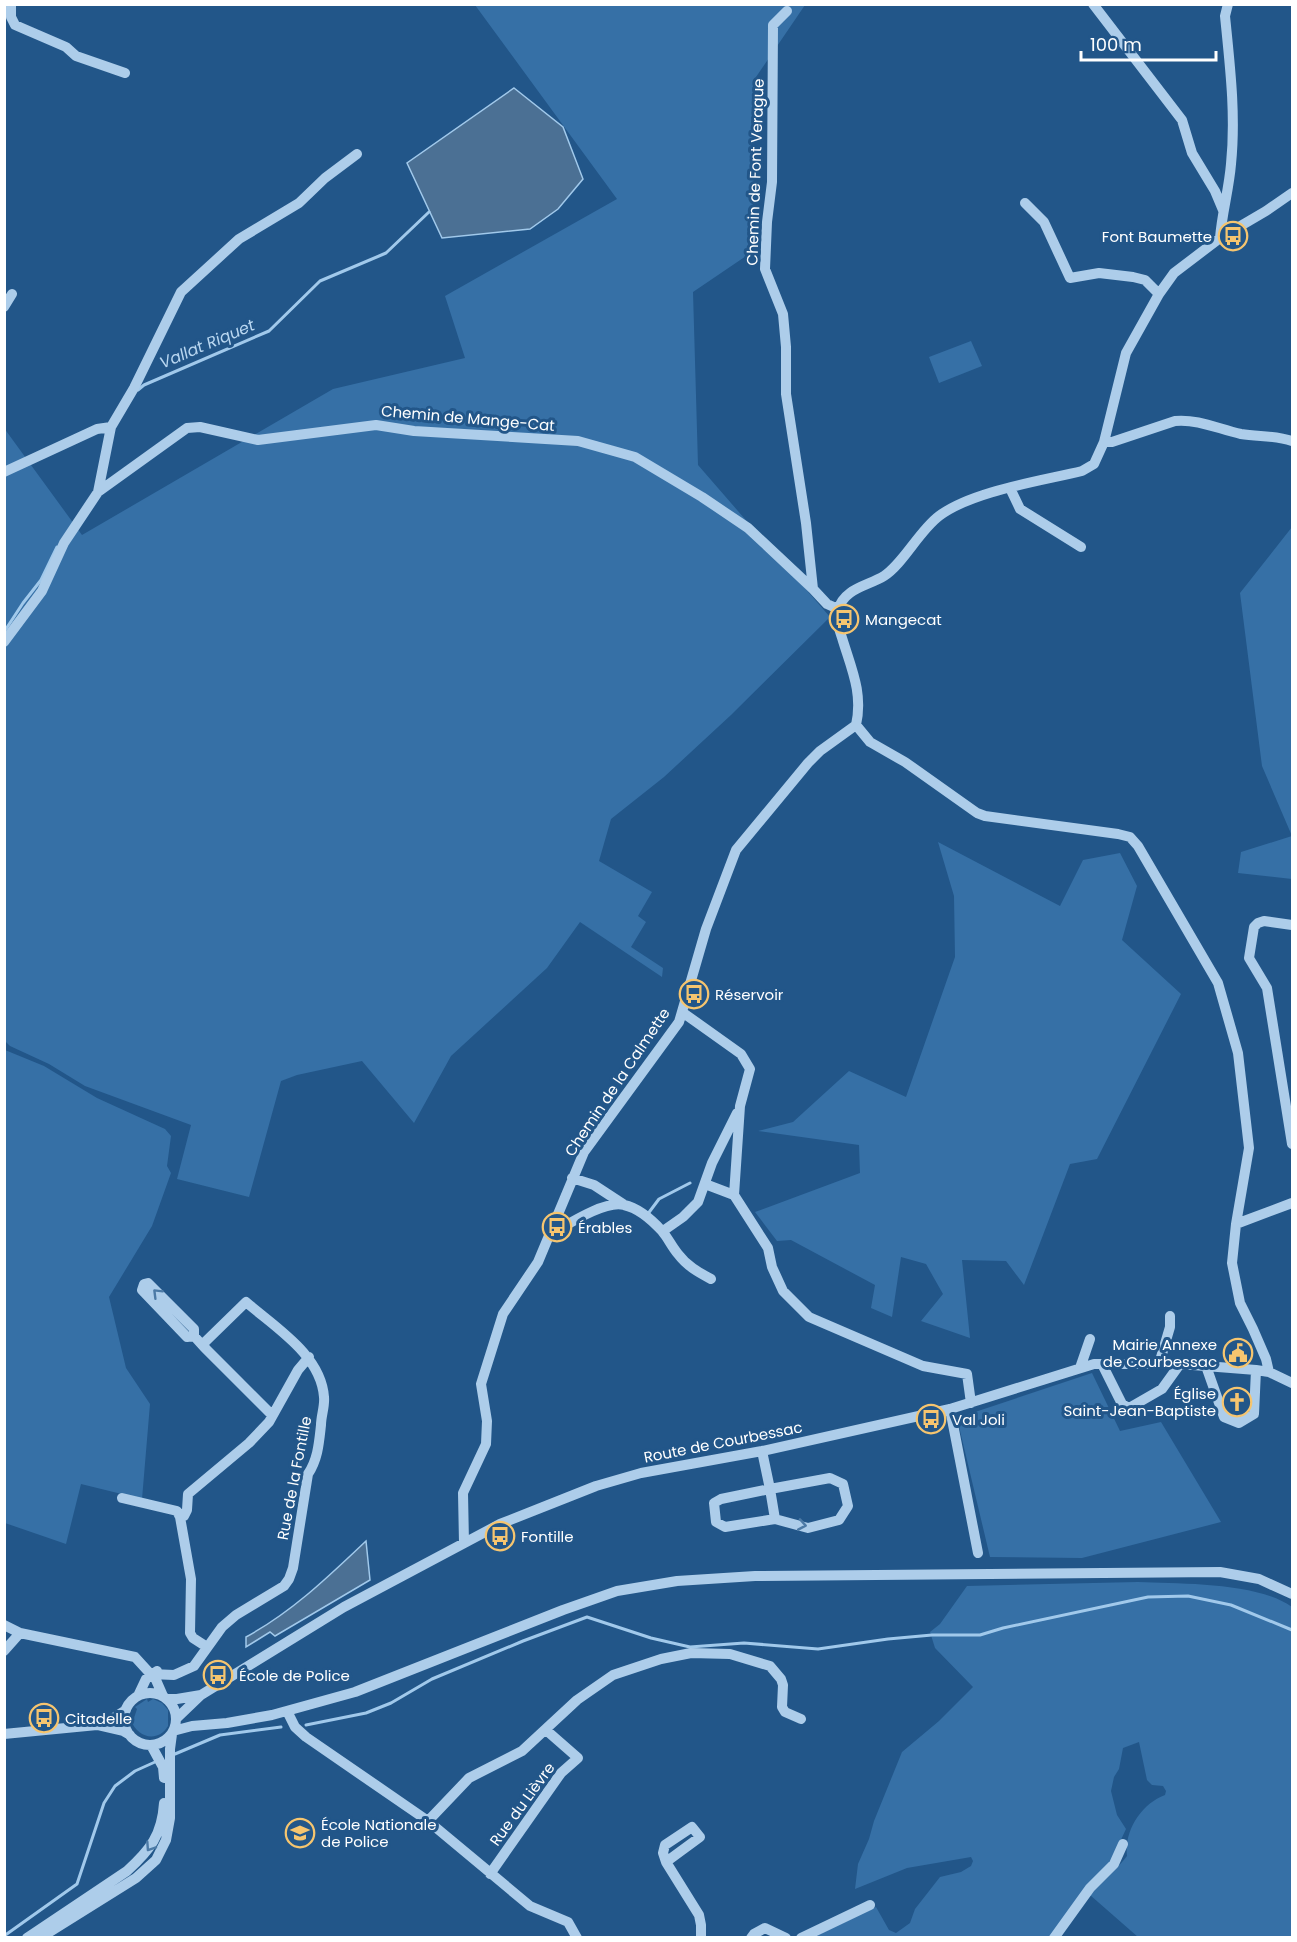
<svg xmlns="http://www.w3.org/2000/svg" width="1297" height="1942" viewBox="0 0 1297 1942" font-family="Poppins,sans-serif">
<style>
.green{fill:#3670a6}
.water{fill:#4b7094;stroke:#a1c9eb;stroke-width:1.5}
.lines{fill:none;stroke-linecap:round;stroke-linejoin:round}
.stream{stroke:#a1c9eb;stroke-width:3}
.minor{stroke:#adcdea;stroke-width:10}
.oneway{stroke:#4c7aa6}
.labels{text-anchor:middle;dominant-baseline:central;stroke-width:6;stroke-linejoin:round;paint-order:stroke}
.street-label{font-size:15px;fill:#fff;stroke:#225689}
.poi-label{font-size:15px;fill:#fff;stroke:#225689;text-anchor:start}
.water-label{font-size:16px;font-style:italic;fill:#b9d7f1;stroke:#225689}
</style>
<rect width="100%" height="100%" fill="#225689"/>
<path class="green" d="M 475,5 L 805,5 L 756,77 L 752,252 L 693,292 L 698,465 L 830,617 L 731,715 L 664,777 L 611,819 L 599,861 L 652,892 L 638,916 L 646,922 L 631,947 L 663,968 L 662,977 L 580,922 L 547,968 L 451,1056 L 414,1123 L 362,1061 L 297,1075 L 281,1081 L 249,1197 L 177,1179 L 191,1125 L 85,1086 L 49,1064 L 10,1046 L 5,1041 L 4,428 L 82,535 L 333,389 L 465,358 L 445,296 L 617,199 Z
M 971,341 L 982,366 L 939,383 L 929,357 Z
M 1292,527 L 1292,879 L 1238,873 L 1241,852 L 1292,836 L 1262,766 L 1240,593 Z
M 938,842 L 1060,906 L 1083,860 L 1120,853 L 1137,886 L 1122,940 L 1181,994 L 1097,1159 L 1070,1164 L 1024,1285 L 1006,1261 L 962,1260 L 970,1338 L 921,1321 L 943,1294 L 926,1264 L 901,1257 L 892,1317 L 871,1308 L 875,1285 L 791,1240 L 777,1241 L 755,1212 L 860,1173 L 859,1145 L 758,1131 L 793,1122 L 849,1071 L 906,1097 L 955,957 L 954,896 Z
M 5,1050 L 44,1066 L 97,1098 L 165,1129 L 171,1136 L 167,1166 L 171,1173 L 152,1226 L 109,1297 L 126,1368 L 150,1404 L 142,1499 L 81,1484 L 66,1544 L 5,1523 Z
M 1092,1373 L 1120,1431 L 1161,1422 L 1221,1522 L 1082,1558 L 990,1557 L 957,1418 Z
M 1138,1582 C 1182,1584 1257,1582 1292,1607 L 1292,1937 L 1138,1937 L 1090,1895 C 1102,1882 1116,1870 1127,1856 C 1124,1831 1141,1804 1165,1795 L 1166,1791 L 1163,1786 L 1152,1785 L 1147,1780 L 1139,1742 L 1123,1748 L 1119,1769 L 1114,1777 L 1111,1791 L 1117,1815 L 1126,1829 L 1111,1861 L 1051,1937 L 811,1938 L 876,1907 L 889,1930 L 896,1933 L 910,1923 L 915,1909 L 940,1877 L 961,1872 L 971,1866 L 973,1861 L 971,1857 L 907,1868 L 855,1889 L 858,1864 L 869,1839 L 874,1821 L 902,1752 L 939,1721 L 973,1687 L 935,1648 L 930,1632 L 940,1624 L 967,1586 Z
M 147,1699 L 148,1702 L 153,1699 L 162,1703 L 168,1710 L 168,1726 C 158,1743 137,1738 131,1720 L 134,1718 L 137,1709 L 135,1707 Z"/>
<path class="water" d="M 514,88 L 563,127 L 583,179 L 558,209 L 530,229 L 442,238 L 407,163 Z
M 366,1541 L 370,1580 L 275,1636 L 270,1632 L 246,1647 L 246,1637 C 292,1612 328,1577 366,1541 Z"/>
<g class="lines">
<path class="stream" d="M 138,390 L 144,385 L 269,331 L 320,281 L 386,253 L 429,212
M 4,632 L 23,603 L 41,580 L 57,547
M 647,1215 L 659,1199 L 690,1183
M 306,1725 L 366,1713 L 391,1703 L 432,1679 L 523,1641 L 587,1617 L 651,1638 L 690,1647 L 744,1643 L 818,1649 L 888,1639 L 932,1635 L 980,1635 L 1003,1628 L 1148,1597 L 1188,1596 L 1231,1605 L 1292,1630
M 175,1754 L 220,1735 L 281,1727
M 4,1936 L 77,1884 L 104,1803 L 115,1786 L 135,1771 L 155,1762"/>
<path class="minor" d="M 11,4 L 11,17 L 15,25 L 66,47 L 76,56 L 125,73
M 1093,4 L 1182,120 L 1192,153 L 1215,191 L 1223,210
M 787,11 L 773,25 L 772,182 L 767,222 L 765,269 L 783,314 L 786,347 L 786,394 L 806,523 L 813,589 L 827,604 L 838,609
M 1025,203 L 1044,222 L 1070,278 L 1099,273 L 1133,277 L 1145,280 L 1159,294
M 1220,238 C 1222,213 1229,189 1231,164 C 1236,115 1230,66 1225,16 L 1228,4
M 4,307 L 12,294
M 1104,442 L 1112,442 L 1175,421 C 1199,419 1218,429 1241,434 C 1258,437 1275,435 1292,441
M 4,472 L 97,429 L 111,427
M 1010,488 L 1020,509 L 1081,547
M 98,492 L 187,428 L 200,427 L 258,440 L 376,425 L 414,431 L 578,441 L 635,457 L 702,497 L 748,528 L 813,589
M 4,642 L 42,591 L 64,543 L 98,492 L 111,427 L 134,388 L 181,292 L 239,239 L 299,203 L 325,178 L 357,154
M 856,725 L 870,742 L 905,762 L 977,813 L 985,816 L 1118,834 L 1130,837 L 1138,846 L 1218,983 L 1238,1053 L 1249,1148 L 1236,1224 L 1232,1263 L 1240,1303 L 1253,1329 L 1266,1359 L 1269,1372
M 1292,925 L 1264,921 L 1258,923 L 1254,927 L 1249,958 L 1267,988 L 1292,1144
M 682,1012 L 741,1054 L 750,1069 L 740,1106 L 734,1195 L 768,1248 L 772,1267 L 783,1291 L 809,1317 L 923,1366 L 967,1374 L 971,1403
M 572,1178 L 594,1185 L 623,1204
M 705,1184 L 734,1195
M 1236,1224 L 1292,1203
M 663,1231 L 683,1217 L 698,1202 L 712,1163 L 737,1113
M 551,1234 C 567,1225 605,1200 624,1205 C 638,1208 652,1220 662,1231 C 668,1238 672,1247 678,1254 C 687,1266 698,1272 711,1279
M 194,1336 L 187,1337 L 142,1290 L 144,1284 L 148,1283 L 194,1329 L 194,1336 L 204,1347
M 1102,1364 L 1122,1404 L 1129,1408 L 1162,1389 L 1180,1364
M 1159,1364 L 1170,1327 L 1170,1316
M 1206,1366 L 1224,1417 L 1239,1423 L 1254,1414 L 1256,1370
M 1080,1368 L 1090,1339
M 950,1409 L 978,1553
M 762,1451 L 770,1489 L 830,1478 L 843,1484 L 848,1506 L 839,1520 L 808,1528 L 775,1519 L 770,1489 L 721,1499 L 714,1503 L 716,1522 L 725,1527 L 775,1519
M 122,1498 L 177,1511 L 180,1517 L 191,1579 L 190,1633 L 193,1638 L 207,1647
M 180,1517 L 184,1516 L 187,1510 L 188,1494 L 249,1443 L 269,1422 L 298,1370 L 309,1357
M 464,1543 L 463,1493 L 486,1444 L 487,1421 L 481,1384 L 503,1314 L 538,1262 L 584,1152 L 679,1022 L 706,929 L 736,850 L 808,763 L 820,751 L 856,725 C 863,694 852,670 843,641 C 840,631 835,620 838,610 C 844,588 868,586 884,576 C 903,564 919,531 939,516 C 972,491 1041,481 1082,471 L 1094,464 L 1104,442 L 1126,353 L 1159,294 L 1174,273 L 1220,238 L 1266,211 L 1292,193
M 4,1625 L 20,1633 L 135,1657 L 156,1680 L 163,1696
M 4,1651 L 20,1633
M 151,1674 L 174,1675 L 194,1666 L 222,1627 L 236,1615 L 284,1586 L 289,1579 L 293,1568 L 308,1474 C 318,1459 319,1443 321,1425 C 321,1416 325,1406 324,1397 C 321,1355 276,1328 246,1302 L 205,1342 L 204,1347 L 272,1415
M124 1719a26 26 0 1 1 52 0a26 26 0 1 1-52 0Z
M 138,1696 L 146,1679 L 157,1671
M 167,1699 L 177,1699 L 201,1695
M 287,1711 L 295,1727 L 306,1737 L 428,1821 L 469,1778 L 522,1751 L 577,1700 L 613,1675 L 661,1659 L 691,1653 L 730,1654 L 770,1666 L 781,1679 L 783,1685 L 782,1707 L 785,1712 L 801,1719
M 177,1718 L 201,1695 L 344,1607 L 500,1524 L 596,1486 L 641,1473 L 762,1451 L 950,1409 L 1094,1364 L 1180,1364 L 1256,1370 L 1269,1372 L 1292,1383
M 97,1725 L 123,1731 L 130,1735
M 173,1731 L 192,1726 L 227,1723 L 272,1715 L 355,1692 L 563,1610 L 617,1591 L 677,1581 L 755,1576 L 1220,1572 L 1259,1579 L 1292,1594
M 4,1734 L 97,1725 L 115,1717 L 126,1710
M 151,1745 L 163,1767 L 164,1778
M 428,1821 L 530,1906 L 568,1922 L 577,1938
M 666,1862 L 700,1837 L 692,1827 L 665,1845 L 663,1853 L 666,1862 L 699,1915 L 701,1925 L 701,1938
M 490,1874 L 561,1773 L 578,1758 L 546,1730
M 27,1938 L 127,1871 C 150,1850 162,1835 164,1803
M 40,1938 L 136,1878 L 156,1860 L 166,1840 L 170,1818 L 170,1749 L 172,1734
M 751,1938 L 754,1934 L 765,1928 L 786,1938
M 801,1938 L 870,1905
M 1054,1938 L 1090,1888 L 1114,1864 L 1123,1844"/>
</g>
<defs><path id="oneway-chevron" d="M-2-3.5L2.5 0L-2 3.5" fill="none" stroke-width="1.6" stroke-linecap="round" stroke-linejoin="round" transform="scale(1.5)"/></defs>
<g class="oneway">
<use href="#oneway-chevron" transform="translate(157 1293) rotate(-135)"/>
<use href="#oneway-chevron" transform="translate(802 1525) rotate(10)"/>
<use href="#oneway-chevron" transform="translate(150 1847) rotate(124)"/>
</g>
<defs>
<g id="bus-ring" transform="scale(1.5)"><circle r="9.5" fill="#225689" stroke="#f6c56f" stroke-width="1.5"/><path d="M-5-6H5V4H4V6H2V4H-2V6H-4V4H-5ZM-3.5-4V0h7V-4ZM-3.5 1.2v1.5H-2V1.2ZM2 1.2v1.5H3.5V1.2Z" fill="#f6c56f"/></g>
<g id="civic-ring" transform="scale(1.5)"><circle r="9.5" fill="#225689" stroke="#f6c56f" stroke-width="1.5"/><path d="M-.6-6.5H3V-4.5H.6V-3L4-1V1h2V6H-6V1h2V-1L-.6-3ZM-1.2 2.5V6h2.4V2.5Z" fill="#f6c56f"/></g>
<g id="church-ring" transform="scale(1.5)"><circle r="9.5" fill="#225689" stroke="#f6c56f" stroke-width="1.5"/><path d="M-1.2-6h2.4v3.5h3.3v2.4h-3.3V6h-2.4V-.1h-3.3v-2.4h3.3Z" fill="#f6c56f"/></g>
<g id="university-ring" transform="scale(1.5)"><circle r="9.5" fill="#225689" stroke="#f6c56f" stroke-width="1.5"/><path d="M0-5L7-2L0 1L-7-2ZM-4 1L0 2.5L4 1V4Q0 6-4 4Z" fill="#f6c56f"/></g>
</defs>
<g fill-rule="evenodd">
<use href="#bus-ring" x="1233" y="236"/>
<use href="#bus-ring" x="844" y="619"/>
<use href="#bus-ring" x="694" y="994"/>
<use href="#bus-ring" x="557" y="1227"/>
<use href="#civic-ring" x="1238" y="1353"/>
<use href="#church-ring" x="1237" y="1402"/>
<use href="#bus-ring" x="931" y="1419"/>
<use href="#bus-ring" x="500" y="1536"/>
<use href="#bus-ring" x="218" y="1675"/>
<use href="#bus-ring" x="44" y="1718"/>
<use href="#university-ring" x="300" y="1833"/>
</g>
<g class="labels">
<g class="street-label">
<text transform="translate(755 172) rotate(-88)">Chemin de Font Verague</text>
<text transform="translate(468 418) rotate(5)">Chemin de Mange-Cat</text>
<text transform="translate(617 1082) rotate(-56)">Chemin de la Calmette</text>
<text transform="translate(723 1442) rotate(-11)">Route de Courbessac</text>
<text transform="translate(294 1478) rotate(-79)">Rue de la Fontille</text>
<text transform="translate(522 1804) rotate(-54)">Rue du Lièvre</text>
</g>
<g class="poi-label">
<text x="1212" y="236" text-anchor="end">Font Baumette</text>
<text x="865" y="619">Mangecat</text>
<text x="715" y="994">Réservoir</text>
<text x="578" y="1227">Érables</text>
<text x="1217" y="1344" text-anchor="end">Mairie Annexe<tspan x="1217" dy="17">de Courbessac</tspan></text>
<text x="1216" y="1393" text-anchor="end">Église<tspan x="1216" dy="17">Saint-Jean-Baptiste</tspan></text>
<text x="952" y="1419">Val Joli</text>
<text x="521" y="1536">Fontille</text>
<text x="239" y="1675">École de Police</text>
<text x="65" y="1718">Citadelle</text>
<text x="321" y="1824">École Nationale<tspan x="321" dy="17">de Police</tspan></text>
</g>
<g class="water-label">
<text transform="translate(207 344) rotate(-23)">Vallat Riquet</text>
</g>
</g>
<rect width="1297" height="1942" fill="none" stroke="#ffffff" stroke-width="12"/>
<path d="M1081 51v9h135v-9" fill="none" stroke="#ffffff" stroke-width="3"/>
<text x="1090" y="51" font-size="18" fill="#ffffff" stroke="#225689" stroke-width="4.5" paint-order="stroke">100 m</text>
</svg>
